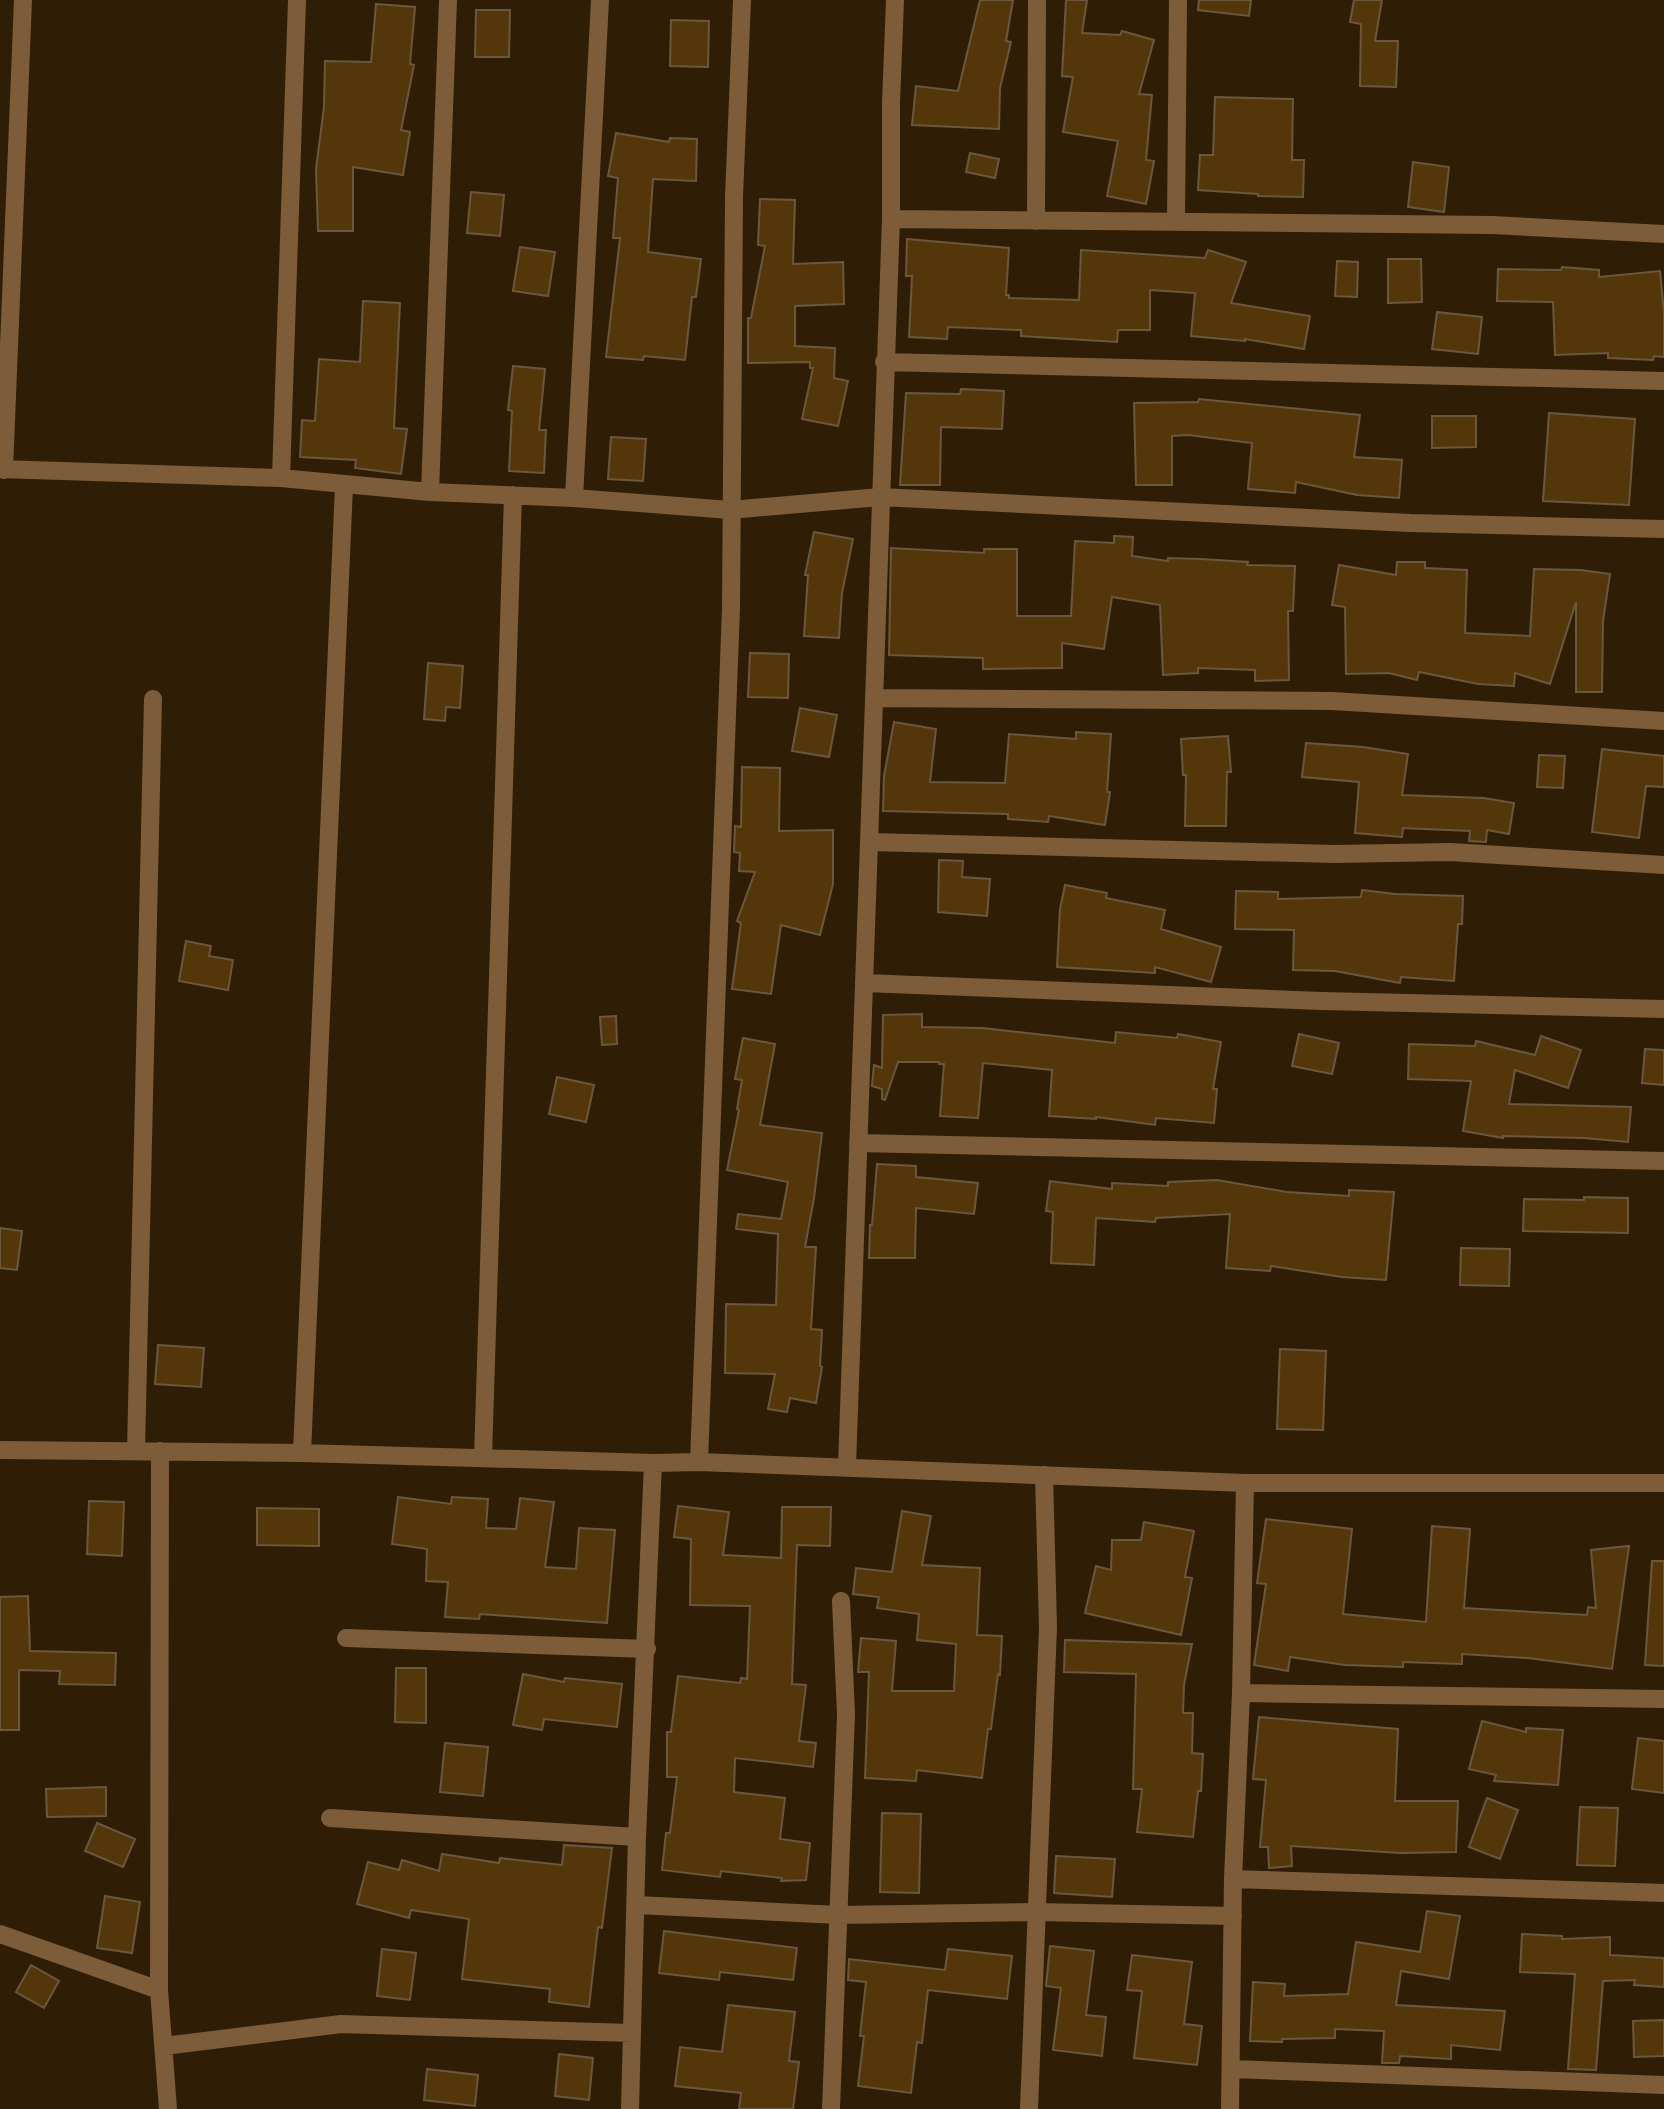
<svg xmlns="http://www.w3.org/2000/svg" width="1664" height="2109" viewBox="0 0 1664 2109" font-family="'Golos Text',sans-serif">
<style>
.building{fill:#53370b;stroke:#6b573e;stroke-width:2}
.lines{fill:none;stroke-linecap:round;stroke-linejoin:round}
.minor{stroke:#7d5c39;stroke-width:18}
</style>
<rect width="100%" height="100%" fill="#2f1e05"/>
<path class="building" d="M 980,0 L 1013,0 L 1006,41 L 1011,42 L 1000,88 L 999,129 L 912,125 L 916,86 L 958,91 Z
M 1066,0 L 1087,0 L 1082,33 L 1120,35 L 1122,31 L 1154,40 L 1139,94 L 1152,95 L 1146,160 L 1154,161 L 1146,204 L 1107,196 L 1118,141 L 1063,132 L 1073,77 L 1062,76 Z
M 1199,0 L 1251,0 L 1249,16 L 1198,10 Z
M 1354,0 L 1382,0 L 1375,41 L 1398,41 L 1396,87 L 1360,86 L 1361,24 L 1350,22 Z
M 376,4 L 415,7 L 410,64 L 414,65 L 401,130 L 410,132 L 403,175 L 353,167 L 353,231 L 318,231 L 316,169 L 324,107 L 325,61 L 371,62 Z
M 476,10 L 510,10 L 509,57 L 475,57 Z
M 671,20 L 709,21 L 708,67 L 670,66 Z
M 1215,97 L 1293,99 L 1292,160 L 1304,160 L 1303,197 L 1258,196 L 1258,194 L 1198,190 L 1200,155 L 1213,155 Z
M 616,133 L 669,142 L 670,138 L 697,139 L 696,181 L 653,179 L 648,252 L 701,259 L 696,297 L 692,297 L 685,360 L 644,356 L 643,360 L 606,357 L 620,238 L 613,238 L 618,178 L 608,176 Z
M 970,153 L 999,159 L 995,178 L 966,172 Z
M 1413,162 L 1449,167 L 1444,212 L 1408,207 Z
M 471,192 L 504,195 L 500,236 L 467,233 Z
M 760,199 L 795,200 L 793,264 L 843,262 L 844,304 L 795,306 L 795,346 L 835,348 L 834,378 L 848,381 L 838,426 L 802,419 L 813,368 L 810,368 L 810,362 L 748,363 L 748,318 L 751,318 L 765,246 L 758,245 Z
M 907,239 L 1009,248 L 1006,295 L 1009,295 L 1009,298 L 1079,300 L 1081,250 L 1205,258 L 1208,250 L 1246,262 L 1231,303 L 1310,316 L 1304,349 L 1245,339 L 1245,341 L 1191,336 L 1195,293 L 1150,290 L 1150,330 L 1118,330 L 1117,342 L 1021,336 L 1021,330 L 948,327 L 947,339 L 909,337 L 912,276 L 906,276 Z
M 520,247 L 555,252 L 548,296 L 513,291 Z
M 1388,259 L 1421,259 L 1422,302 L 1388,303 Z
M 1337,261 L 1358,262 L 1357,297 L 1335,296 Z
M 1562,267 L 1599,270 L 1599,277 L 1660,271 L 1664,312 L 1664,357 L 1654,356 L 1653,360 L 1608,358 L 1608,353 L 1555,355 L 1553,302 L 1497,301 L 1498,269 L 1561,270 Z
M 363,301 L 400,303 L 394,428 L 407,429 L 401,474 L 355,468 L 356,460 L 300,457 L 302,420 L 315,421 L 319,359 L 360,362 Z
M 1437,312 L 1482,317 L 1478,354 L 1432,349 Z
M 513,366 L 545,369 L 539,430 L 546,430 L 544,473 L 509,471 L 512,411 L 508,410 Z
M 961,389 L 1004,391 L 1002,429 L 941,427 L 940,485 L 900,485 L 906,393 L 960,394 Z
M 1199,399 L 1360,415 L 1354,457 L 1402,460 L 1399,498 L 1357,495 L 1296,482 L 1295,493 L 1248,489 L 1252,443 L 1188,435 L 1172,436 L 1172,485 L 1136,485 L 1134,403 L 1198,402 Z
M 1549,413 L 1635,419 L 1629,505 L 1543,501 Z
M 1432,416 L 1476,416 L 1476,447 L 1432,448 Z
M 611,437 L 646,439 L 643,481 L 608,479 Z
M 814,532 L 853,539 L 842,593 L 839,638 L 804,636 L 808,575 L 805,575 Z
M 1114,536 L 1133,537 L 1132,556 L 1168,561 L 1168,558 L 1201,559 L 1248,562 L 1247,565 L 1295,566 L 1293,611 L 1288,611 L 1289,680 L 1255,681 L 1255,670 L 1198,668 L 1198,673 L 1163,675 L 1160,605 L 1112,597 L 1104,649 L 1062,643 L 1062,668 L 983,669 L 983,658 L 889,655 L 891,548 L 984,553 L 984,549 L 1017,549 L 1017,616 L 1071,616 L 1075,541 L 1114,543 Z
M 1397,562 L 1425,562 L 1425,568 L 1467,570 L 1465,633 L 1530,636 L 1534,569 L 1581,570 L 1610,574 L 1603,621 L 1602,692 L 1576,692 L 1576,602 L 1550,684 L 1515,673 L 1514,686 L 1478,684 L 1419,672 L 1417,680 L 1389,673 L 1346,674 L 1345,607 L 1332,605 L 1339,565 L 1396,575 Z
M 750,653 L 789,654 L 788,698 L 748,697 Z
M 428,663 L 463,666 L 460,708 L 446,707 L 445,721 L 424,719 Z
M 800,708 L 837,715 L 829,757 L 792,751 Z
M 894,722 L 936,729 L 930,782 L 1005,783 L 1009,734 L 1076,739 L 1076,732 L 1111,734 L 1107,792 L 1110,792 L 1105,825 L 1049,816 L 1048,822 L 1008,819 L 1008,814 L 883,811 L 884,776 Z
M 1228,736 L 1231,772 L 1227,772 L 1226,826 L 1185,826 L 1186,775 L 1183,775 L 1181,739 Z
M 1306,743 L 1363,747 L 1408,754 L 1402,795 L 1484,798 L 1514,803 L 1509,834 L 1487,830 L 1486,842 L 1469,841 L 1470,831 L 1403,828 L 1402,837 L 1355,833 L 1359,782 L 1302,777 Z
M 1602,749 L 1664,756 L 1664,787 L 1646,786 L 1639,838 L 1592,832 Z
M 1539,755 L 1565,756 L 1563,788 L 1537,787 Z
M 742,767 L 780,768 L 779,831 L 833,830 L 833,884 L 820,935 L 781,925 L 771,994 L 732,989 L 741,923 L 737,921 L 755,872 L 739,871 L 740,853 L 734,852 L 735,826 L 741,827 Z
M 939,860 L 963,861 L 962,877 L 990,879 L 987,916 L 938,912 Z
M 1065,885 L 1107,893 L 1106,898 L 1165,910 L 1161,929 L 1221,947 L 1211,982 L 1155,967 L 1155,973 L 1057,967 L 1060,909 Z
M 1362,890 L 1395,894 L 1463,896 L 1462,924 L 1458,924 L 1454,981 L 1401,977 L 1400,983 L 1335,971 L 1293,970 L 1294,930 L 1235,929 L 1236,891 L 1278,892 L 1278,899 L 1361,897 Z
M 186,941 L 211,946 L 209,956 L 233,960 L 228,990 L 179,981 Z
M 922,1014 L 922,1027 L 982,1028 L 1115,1043 L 1116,1032 L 1177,1038 L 1178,1034 L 1221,1042 L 1213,1089 L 1217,1089 L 1214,1123 L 1156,1118 L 1155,1125 L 1096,1117 L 1096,1119 L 1049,1116 L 1052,1070 L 983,1063 L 978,1118 L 940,1116 L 944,1064 L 939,1064 L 939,1062 L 898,1062 L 885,1100 L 882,1099 L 882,1089 L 872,1086 L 874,1065 L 882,1068 L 883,1015 Z
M 616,1016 L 617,1044 L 602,1045 L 600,1017 Z
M 1299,1034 L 1339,1043 L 1332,1074 L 1292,1066 Z
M 1541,1036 L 1581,1050 L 1568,1088 L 1515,1070 L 1509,1104 L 1631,1107 L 1628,1142 L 1584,1138 L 1503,1136 L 1503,1138 L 1463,1131 L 1471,1081 L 1408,1079 L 1409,1044 L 1475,1046 L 1476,1041 L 1535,1055 Z
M 743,1038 L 775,1044 L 760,1125 L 822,1133 L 814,1198 L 805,1247 L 816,1247 L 811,1329 L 822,1330 L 820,1366 L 822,1367 L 816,1403 L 790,1398 L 787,1412 L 768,1409 L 775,1374 L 725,1373 L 726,1304 L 776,1305 L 778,1234 L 736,1229 L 738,1214 L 781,1219 L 788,1182 L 727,1170 L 739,1110 L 737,1109 L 742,1080 L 735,1079 Z
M 1645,1049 L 1664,1050 L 1664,1085 L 1642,1083 Z
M 557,1077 L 594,1085 L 586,1122 L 549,1114 Z
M 877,1164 L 916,1166 L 916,1177 L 978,1183 L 974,1214 L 916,1208 L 915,1258 L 869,1258 L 870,1225 L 872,1225 Z
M 1217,1180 L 1287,1192 L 1349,1196 L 1349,1190 L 1394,1192 L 1386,1280 L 1342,1277 L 1271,1266 L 1270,1271 L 1226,1268 L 1230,1214 L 1156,1218 L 1155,1222 L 1096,1218 L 1094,1265 L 1051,1263 L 1053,1212 L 1046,1211 L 1050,1181 L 1112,1189 L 1112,1183 L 1168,1186 L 1168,1182 Z
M 1584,1197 L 1628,1198 L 1628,1233 L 1523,1231 L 1524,1199 L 1584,1200 Z
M 0,1228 L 22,1231 L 17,1270 L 0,1268 Z
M 1461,1248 L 1510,1249 L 1509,1286 L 1460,1285 Z
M 158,1345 L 204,1348 L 201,1387 L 155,1384 Z
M 1280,1349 L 1326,1351 L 1323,1430 L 1277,1429 Z
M 398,1497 L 451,1504 L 452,1497 L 488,1499 L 486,1528 L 516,1529 L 520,1498 L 554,1502 L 545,1567 L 576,1569 L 579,1528 L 615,1530 L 607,1623 L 480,1614 L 479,1619 L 445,1617 L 448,1582 L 426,1581 L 427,1549 L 392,1544 Z
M 89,1501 L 124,1502 L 122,1556 L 87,1554 Z
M 678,1506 L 729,1512 L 723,1555 L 781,1558 L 782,1507 L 831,1507 L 830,1546 L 797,1545 L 792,1684 L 806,1685 L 799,1741 L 816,1743 L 813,1767 L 735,1758 L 734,1792 L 785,1798 L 780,1839 L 810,1843 L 806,1880 L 781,1881 L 782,1878 L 721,1871 L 720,1877 L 662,1870 L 666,1833 L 670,1833 L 677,1777 L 667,1777 L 667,1732 L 671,1732 L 678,1676 L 740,1683 L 741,1678 L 747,1679 L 750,1606 L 690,1605 L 691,1539 L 674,1537 Z
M 257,1508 L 319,1509 L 319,1546 L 257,1545 Z
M 902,1511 L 931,1516 L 922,1565 L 980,1568 L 977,1635 L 1002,1636 L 1000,1675 L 998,1674 L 991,1729 L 988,1729 L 982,1778 L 917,1770 L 916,1781 L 865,1778 L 869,1672 L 858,1672 L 861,1638 L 896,1641 L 892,1691 L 954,1691 L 956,1644 L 917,1640 L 919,1614 L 877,1608 L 879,1597 L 853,1594 L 856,1568 L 892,1572 Z
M 1266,1519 L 1352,1529 L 1343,1614 L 1426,1622 L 1432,1526 L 1470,1529 L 1464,1608 L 1587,1615 L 1588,1607 L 1596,1608 L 1591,1550 L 1629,1546 L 1612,1669 L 1528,1658 L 1462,1654 L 1462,1664 L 1403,1662 L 1403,1667 L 1345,1665 L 1290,1657 L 1288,1671 L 1254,1665 L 1266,1584 L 1257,1583 Z
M 1144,1522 L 1194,1531 L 1185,1577 L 1192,1578 L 1181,1635 L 1085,1613 L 1096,1566 L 1111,1570 L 1112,1540 L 1141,1540 Z
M 1652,1561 L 1664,1561 L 1664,1666 L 1645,1665 Z
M 28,1596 L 30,1651 L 116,1653 L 115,1685 L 59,1684 L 60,1671 L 19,1670 L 19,1730 L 0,1730 L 0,1597 Z
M 1065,1640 L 1192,1644 L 1184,1685 L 1183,1713 L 1193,1713 L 1192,1753 L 1203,1754 L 1201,1791 L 1198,1791 L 1193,1837 L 1137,1832 L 1142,1789 L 1133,1789 L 1136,1674 L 1064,1672 Z
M 396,1668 L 426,1668 L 426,1723 L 395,1722 Z
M 523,1674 L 564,1682 L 565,1678 L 622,1684 L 617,1727 L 544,1719 L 542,1730 L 513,1725 Z
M 1259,1717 L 1398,1729 L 1395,1801 L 1458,1801 L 1456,1852 L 1400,1853 L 1291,1846 L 1292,1866 L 1269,1868 L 1268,1847 L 1260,1847 L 1266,1780 L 1253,1779 Z
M 1482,1721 L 1526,1732 L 1526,1728 L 1563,1730 L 1558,1785 L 1494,1781 L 1496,1775 L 1469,1769 Z
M 1638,1738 L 1664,1741 L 1664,1793 L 1632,1789 Z
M 445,1743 L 488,1747 L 483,1796 L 440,1792 Z
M 106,1787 L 106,1816 L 47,1817 L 46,1789 Z
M 1487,1798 L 1518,1810 L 1500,1859 L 1469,1847 Z
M 1580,1807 L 1618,1808 L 1615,1866 L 1577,1865 Z
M 882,1813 L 921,1814 L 919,1893 L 880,1892 Z
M 97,1823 L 135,1839 L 123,1867 L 85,1851 Z
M 564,1845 L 612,1848 L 602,1928 L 598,1927 L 589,2007 L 549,2002 L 550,1989 L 462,1979 L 469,1919 L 411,1910 L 409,1918 L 357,1904 L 368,1862 L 399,1870 L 402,1860 L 439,1871 L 442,1854 L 499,1863 L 500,1858 L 562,1865 Z
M 1056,1856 L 1115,1859 L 1112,1897 L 1054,1893 Z
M 105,1896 L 140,1902 L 132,1953 L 97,1948 Z
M 1427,1911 L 1460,1916 L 1449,1979 L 1401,1971 L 1396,2005 L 1505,2011 L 1500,2050 L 1451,2045 L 1451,2059 L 1400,2056 L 1399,2063 L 1382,2063 L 1384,2031 L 1335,2029 L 1335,2038 L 1282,2039 L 1282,2042 L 1250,2041 L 1253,1982 L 1285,1984 L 1284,1996 L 1348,1994 L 1356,1942 L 1420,1952 Z
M 664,1931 L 797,1948 L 793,1980 L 720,1972 L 719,1980 L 659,1973 Z
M 1522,1934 L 1562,1936 L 1562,1939 L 1610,1937 L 1610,1955 L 1664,1958 L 1664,1987 L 1634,1985 L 1635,1980 L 1603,1981 L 1596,2070 L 1568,2069 L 1575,1974 L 1520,1972 Z
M 1050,1946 L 1094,1951 L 1086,2015 L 1106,2017 L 1102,2056 L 1053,2050 L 1061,1988 L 1046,1986 Z
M 382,1949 L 416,1953 L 410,2000 L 377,1996 Z
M 948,1949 L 1012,1956 L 1007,1999 L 928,1990 L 922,2043 L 917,2042 L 911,2093 L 858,2086 L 864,2036 L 860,2036 L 866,1982 L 848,1980 L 849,1959 L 945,1970 Z
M 1132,1955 L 1192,1962 L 1184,2024 L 1202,2026 L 1197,2065 L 1134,2058 L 1142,1991 L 1127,1990 Z
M 31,1965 L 59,1981 L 44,2008 L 16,1992 Z
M 728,2005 L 795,2012 L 789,2061 L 799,2062 L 793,2109 L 739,2109 L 741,2093 L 675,2086 L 680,2047 L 722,2052 Z
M 1664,2020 L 1664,2056 L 1634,2057 L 1633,2021 Z
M 559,2054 L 593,2058 L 589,2100 L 555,2096 Z
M 427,2069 L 478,2075 L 475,2106 L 424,2100 Z"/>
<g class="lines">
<path class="minor" d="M 891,219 L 1492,225 L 1664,234
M 1036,221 L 1037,0
M 1176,222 L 1178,0
M 884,362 L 1664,381
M 0,469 L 281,478 L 430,492 L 574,498 L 730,510 L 880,497 L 1410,523 L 1664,529
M 4,470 L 23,0
M 281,478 L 297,0
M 430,492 L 448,0
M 574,498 L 600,0
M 874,698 L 1332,701 L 1664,721
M 869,842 L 1334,854 L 1450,852 L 1664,865
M 864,983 L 1322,1001 L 1664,1009
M 858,1143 L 1664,1161
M 0,1450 L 302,1453 L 653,1463 L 699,1462 L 1245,1483 L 1664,1483
M 136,1451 L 153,699
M 160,1451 L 159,1990 L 168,2109
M 302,1453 L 344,486
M 483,1458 L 513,495
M 699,1462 L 731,608 L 734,197 L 742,0
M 847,1466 L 891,219 L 891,103 L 895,0
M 346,1638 L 647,1649
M 1241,1693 L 1664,1699
M 330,1818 L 637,1837
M 1233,1879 L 1664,1893
M 637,1905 L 838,1915 L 1037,1912 L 1233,1916
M 0,1934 L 159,1990
M 164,2046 L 341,2024 L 632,2033
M 1232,2069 L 1664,2085
M 630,2109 L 637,1837 L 653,1463
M 831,2109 L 846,1714 L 841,1601
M 1029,2109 L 1048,1627 L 1044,1475
M 1230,2109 L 1233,1879 L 1241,1693 L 1245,1483"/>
</g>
</svg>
